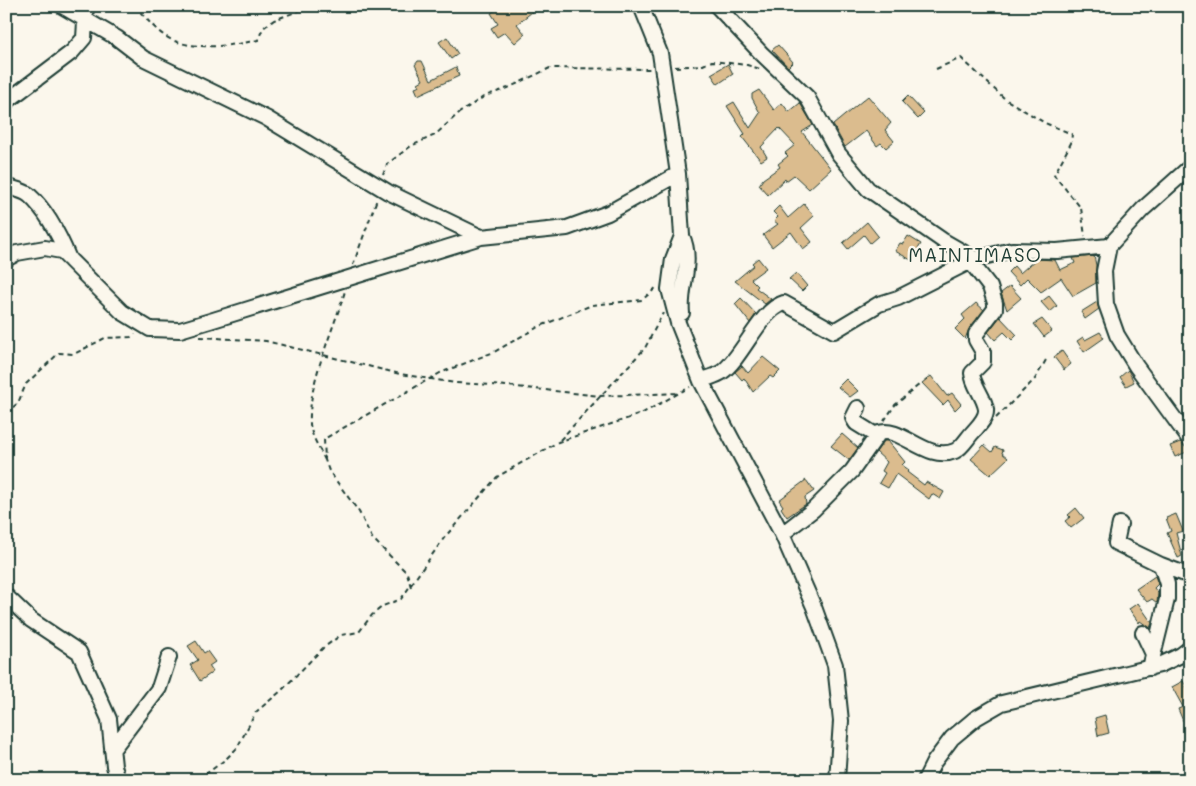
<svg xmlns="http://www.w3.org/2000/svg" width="1196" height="786" viewBox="0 0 1196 786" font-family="Mali,sans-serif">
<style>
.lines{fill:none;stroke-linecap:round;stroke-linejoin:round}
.stream{stroke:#5f94a1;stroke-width:3}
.building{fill:#dbbc8e;stroke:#1f3d34}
.minor-casing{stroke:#1f3d34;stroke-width:18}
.path{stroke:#1f3d34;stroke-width:2;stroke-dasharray:5 4;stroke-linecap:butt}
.minor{stroke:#fbf7ec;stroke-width:14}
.labels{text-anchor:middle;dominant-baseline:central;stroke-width:4.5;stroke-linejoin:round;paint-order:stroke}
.quarter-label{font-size:19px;letter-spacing:1px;fill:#1f3d34;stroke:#fbf7ec}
</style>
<rect width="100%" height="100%" fill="#fbf7ec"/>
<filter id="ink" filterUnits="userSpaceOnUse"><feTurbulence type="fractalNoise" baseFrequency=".02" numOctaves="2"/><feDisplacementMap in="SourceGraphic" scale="10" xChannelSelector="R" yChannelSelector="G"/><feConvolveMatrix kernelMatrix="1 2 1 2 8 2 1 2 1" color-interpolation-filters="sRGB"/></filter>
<g filter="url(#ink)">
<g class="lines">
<path class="stream" d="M 1188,6 L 1190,10"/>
</g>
<path class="building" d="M 502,6 L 527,6 L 532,12 L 517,24 L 525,34 L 515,43 L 505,32 L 497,37 L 491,28 L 498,24 L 491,13 Z
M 447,37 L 458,54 L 451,59 L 439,42 Z
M 778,45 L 793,62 L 788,67 L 772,50 Z
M 418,61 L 422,61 L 431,80 L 456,67 L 459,76 L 418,95 L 415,88 L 420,86 L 418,83 L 423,80 L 415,65 Z
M 728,64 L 733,74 L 718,84 L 711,74 Z
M 759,90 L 774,110 L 782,103 L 789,112 L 800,103 L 813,125 L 802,132 L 831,169 L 809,189 L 794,175 L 786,181 L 785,179 L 768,195 L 759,185 L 763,179 L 780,167 L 778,164 L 788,156 L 785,153 L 795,145 L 779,128 L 761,147 L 767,157 L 761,161 L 742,137 L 745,134 L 727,106 L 734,102 L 750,128 L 760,113 L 752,98 L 752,94 Z
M 868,96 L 891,123 L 885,130 L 894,141 L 886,148 L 881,143 L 877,146 L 866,131 L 845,147 L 833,125 Z
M 908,96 L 924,113 L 918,119 L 902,102 Z
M 804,204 L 814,216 L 801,228 L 812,242 L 803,249 L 791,232 L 772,247 L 763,235 L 778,224 L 774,221 L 778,217 L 773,212 L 779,206 L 788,218 Z
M 867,222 L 878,236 L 870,243 L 864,235 L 848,249 L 843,243 Z
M 908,236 L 921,244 L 911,260 L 895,251 L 900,243 L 903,244 Z
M 1094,256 L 1096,265 L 1096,283 L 1073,296 L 1061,278 L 1041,292 L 1027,278 L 1020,285 L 1008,272 L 1014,266 L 1020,273 L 1036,259 L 1055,260 L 1060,270 L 1075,263 L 1073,258 Z
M 758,258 L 766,268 L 751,279 L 758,286 L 756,288 L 771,299 L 765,304 L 735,281 L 754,265 L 752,263 Z
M 796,273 L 807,286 L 802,291 L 789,279 Z
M 1010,286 L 1021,298 L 1007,310 L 1001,293 Z
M 1049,296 L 1057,306 L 1050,312 L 1041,302 Z
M 741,298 L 756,314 L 750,323 L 735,304 Z
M 1097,302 L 1099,309 L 1085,319 L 1081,312 Z
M 976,303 L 984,310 L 969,329 L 965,339 L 955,329 L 965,319 L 962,315 Z
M 1000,317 L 1017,335 L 1012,340 L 1004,332 L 995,340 L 988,332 Z
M 1042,319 L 1052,331 L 1044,337 L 1034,324 Z
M 1100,332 L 1104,338 L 1084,352 L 1077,341 L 1083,337 L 1085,340 Z
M 1062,351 L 1071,364 L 1064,370 L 1054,357 Z
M 763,357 L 780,371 L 773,378 L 770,376 L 753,392 L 744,378 L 742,380 L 735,372 L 742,366 L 748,373 Z
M 1128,370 L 1134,382 L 1126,386 L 1120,377 Z
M 931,376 L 947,396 L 952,393 L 961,404 L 955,410 L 948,400 L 943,405 L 922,383 Z
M 846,379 L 858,391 L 850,397 L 838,387 Z
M 842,434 L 858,448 L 849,460 L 831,446 Z
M 884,441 L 888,441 L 905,462 L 902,465 L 909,470 L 907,472 L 924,485 L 926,482 L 944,492 L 940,499 L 932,494 L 929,499 L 896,474 L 888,488 L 879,483 L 885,473 L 882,471 L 887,462 L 876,452 Z
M 1180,442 L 1189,451 L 1175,457 L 1170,446 Z
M 984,445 L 992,452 L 995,447 L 1003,450 L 1002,453 L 1008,458 L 990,475 L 971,459 Z
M 806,480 L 814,491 L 805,497 L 806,504 L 787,517 L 781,508 L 783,506 L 779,500 Z
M 1076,508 L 1084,518 L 1071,528 L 1065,521 L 1070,517 L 1068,515 Z
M 1176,514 L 1183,531 L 1176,533 L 1182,556 L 1178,558 L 1167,533 L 1171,531 L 1166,518 Z
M 1155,576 L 1158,584 L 1154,588 L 1158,593 L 1157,603 L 1152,599 L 1147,602 L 1136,589 Z
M 1138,603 L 1152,623 L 1150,628 L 1140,621 L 1139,623 L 1129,609 Z
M 196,641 L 204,653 L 207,651 L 215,662 L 209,666 L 213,672 L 200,681 L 190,665 L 198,660 L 188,646 Z
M 1183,681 L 1187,688 L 1190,687 L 1190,720 L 1183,721 L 1178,709 L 1183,707 L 1172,687 Z
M 1105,715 L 1109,733 L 1098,736 L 1095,718 Z"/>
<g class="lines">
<g class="minor-casing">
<path id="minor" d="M 62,6 L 117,38 L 143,58 L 266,118 L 388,192 L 481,237 L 567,228 L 608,213 L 678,174
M 641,6 L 660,53 L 678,174 L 682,236 L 673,259 L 669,289 L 678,323 L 701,381 L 782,534 L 814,607 L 835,665 L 841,721 L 837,780
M 717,6 L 761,53 L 807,97 L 838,153 L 868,189 L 942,240 L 975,259 L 1012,250 L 1057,251 L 1109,246
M 6,102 L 72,52 L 84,38 L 86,6
M 1190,167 L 1143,209 L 1109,246 L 1104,271 L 1106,304 L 1117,335 L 1136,366 L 1190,440
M 6,186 C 13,189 23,190 29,195 C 47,211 60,237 69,259
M 6,259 L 17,253 L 45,248 L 61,251 L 122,312 L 150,329 L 180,330 L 210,321 L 481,237
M 682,313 C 679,288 694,262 682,236
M 701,381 C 707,378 716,376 722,372 C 743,357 760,310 784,303 L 834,331 L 879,304 L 898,298 L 975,259
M 858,408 L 853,418 L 856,423 L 877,436
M 1120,524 L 1116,543 L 1161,565 L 1167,584 L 1167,599 L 1150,668
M 782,534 L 813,510 L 852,471 L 879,433 C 900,425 927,463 955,451 C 962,448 968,437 973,432 C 979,425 987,418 986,409 C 984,396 973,386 972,373 L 983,362 L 983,352 L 976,340 L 976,334 L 995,309 L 995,303 L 990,287 L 970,261
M 1161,565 L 1190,576
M 6,596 L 31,620 L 79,652 L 109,719 L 114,766 L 118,780
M 1143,633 L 1153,654
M 112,750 L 159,688 L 169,657
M 925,780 L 934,762 L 952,738 L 976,718 L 1002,703 L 1160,665 L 1181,655 L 1190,648"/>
</g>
<path class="path" d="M 134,6 C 145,16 153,28 165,36 C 188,52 233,46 258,40 L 263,28 L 274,20 L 312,6
M 675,67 L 703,65 L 712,61 L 747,65 L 760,69
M 936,69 L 961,58 L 1005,99 L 1045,123 L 1072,134 L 1071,143 L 1054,175 L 1081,208 L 1085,236
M 383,175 L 387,164 L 411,146 L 435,135 L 459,113 L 485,96 L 508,88 L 550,68 L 650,69
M 353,265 L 377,199
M 200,337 L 266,341 L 400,374 L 455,383 L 508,386 L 600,396 L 680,393
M 6,413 L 18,403 L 26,384 L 59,353 L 74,354 L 105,338 L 131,337 L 135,334
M 996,418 L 1035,379 L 1046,360
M 884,421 L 895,405 L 920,384
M 560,440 L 645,348 L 663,313
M 325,460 C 320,449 311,436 310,424 C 308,381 333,332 345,291
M 411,587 L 407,573 L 372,538 L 359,512 L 329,471 L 325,460 L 324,439 L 440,373 L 494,352 L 538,327 L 592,305 L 642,300 L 657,287
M 198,780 L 226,759 L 237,748 L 256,712 L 281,691 L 323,648 L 341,635 L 359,632 L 372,615 L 383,606 L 401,599 L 444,538 L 497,477 L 558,442 L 641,414 L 690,387"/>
<use href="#minor" class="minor"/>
</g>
</g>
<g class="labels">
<g class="quarter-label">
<text x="975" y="254">MAINTIMASO</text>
</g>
</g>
<rect width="1196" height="786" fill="none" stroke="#fbf7ec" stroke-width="25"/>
<rect x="12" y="12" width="1171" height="761" fill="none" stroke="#1f3d34" stroke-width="2" filter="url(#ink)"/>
</svg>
